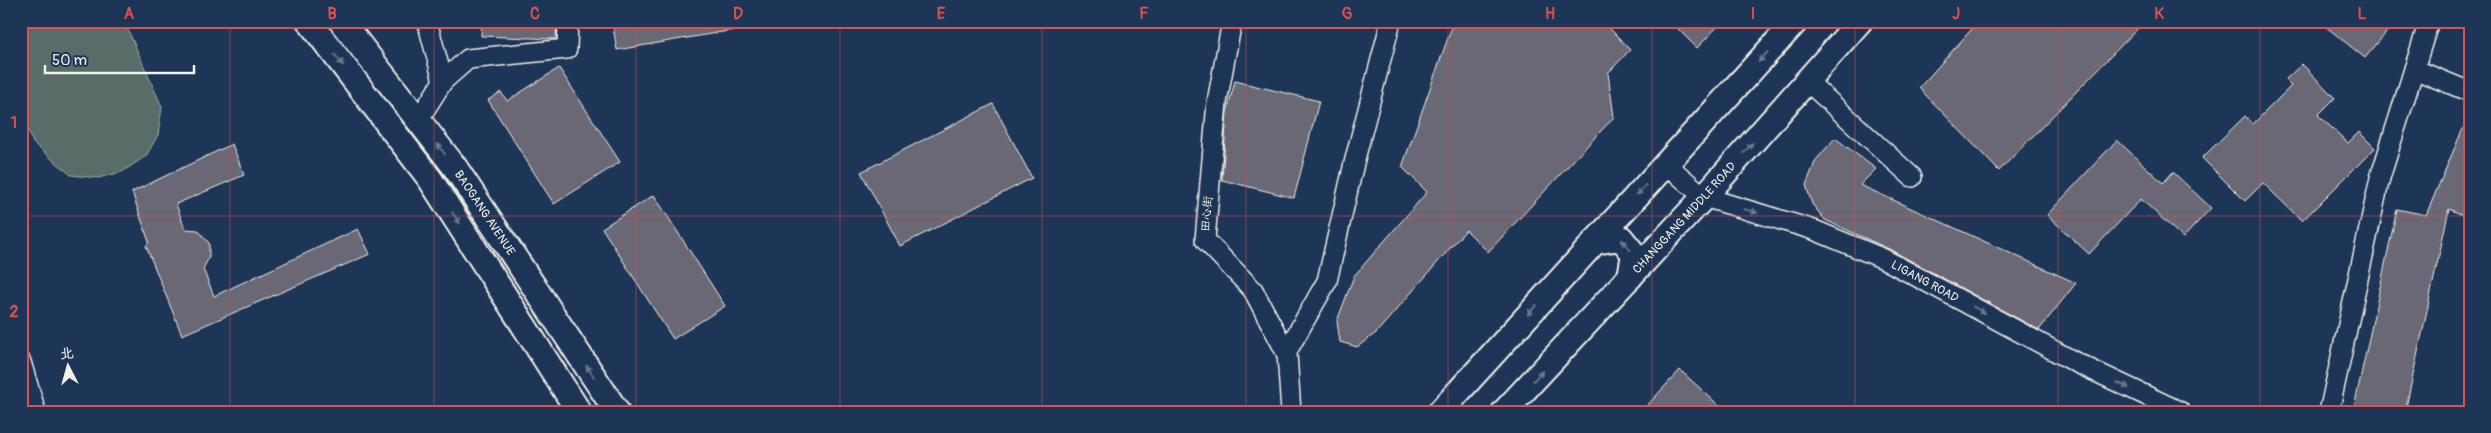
<svg xmlns="http://www.w3.org/2000/svg" width="2491" height="433" viewBox="0 0 2491 433" font-family="Pangolin,'LXGW WenKai TC',sans-serif">
<style>
.pitch{fill:#596c68;stroke:#a6aea8}
.building{fill:#6b6875;stroke:#f4f1e8}
.lines{fill:none;stroke-linecap:round;stroke-linejoin:round}
.minor-casing{stroke:#f4f1e8;stroke-width:22}
.major-casing{stroke:#f4f1e8;stroke-width:28}
.minor{stroke:#1d3557;stroke-width:19}
.major{stroke:#1d3557;stroke-width:24}
.oneway{fill:#68778a}
.grid{fill:none;stroke:#dc504e;stroke-width:1;stroke-opacity:0.55}
.labels{text-anchor:middle;dominant-baseline:central;stroke-width:5;stroke-linejoin:round;paint-order:stroke}
.street-label{font-size:12px;fill:#f4f1e8;stroke:#1d3557}
.neatline{fill:none;stroke:#dc504e;stroke-width:2}
.grid-label{font-size:16px;text-anchor:middle;font-weight:bold;fill:#dc504e}
</style>
<rect width="100%" height="100%" fill="#1d3557"/>
<filter id="ink" filterUnits="userSpaceOnUse"><feTurbulence type="fractalNoise" baseFrequency=".02" numOctaves="2"/><feDisplacementMap in="SourceGraphic" scale="10" xChannelSelector="R" yChannelSelector="G"/><feConvolveMatrix kernelMatrix="1 2 1 2 8 2 1 2 1" color-interpolation-filters="sRGB"/></filter>
<g filter="url(#ink)">
<path class="pitch" d="M 21,21 L 124,21 L 162,107 L 158,135 L 146,156 L 122,172 L 98,178 L 71,175 L 33,143 L 21,112 Z"/>
<path class="building" d="M 482,21 L 557,21 L 556,39 L 481,36 Z
M 612,21 L 733,21 L 734,30 L 617,50 Z
M 1454,21 L 1603,21 L 1630,50 L 1608,73 L 1614,117 L 1488,252 L 1466,230 L 1376,333 L 1357,347 L 1340,342 L 1337,321 L 1354,276 L 1427,192 L 1402,167 Z
M 1670,21 L 1723,21 L 1697,48 Z
M 1979,21 L 2145,21 L 1999,171 L 1919,88 Z
M 2319,21 L 2382,21 L 2390,28 L 2365,58 Z
M 2302,64 L 2335,98 L 2318,115 L 2348,143 L 2359,132 L 2375,148 L 2302,221 L 2263,183 L 2245,201 L 2202,158 L 2245,116 L 2253,124 L 2291,86 L 2285,80 Z
M 559,68 L 620,162 L 554,204 L 488,100 L 501,92 L 507,101 Z
M 1235,81 L 1319,101 L 1294,198 L 1222,180 L 1227,112 Z
M 993,104 L 1032,178 L 900,246 L 861,172 Z
M 2470,112 L 2470,218 L 2449,209 L 2405,412 L 2353,412 L 2397,209 L 2426,215 Z
M 1835,138 L 1876,169 L 1860,185 L 2076,283 L 2039,330 L 1889,249 L 1825,220 L 1812,204 L 1806,185 L 1816,160 Z
M 2117,140 L 2163,183 L 2173,172 L 2211,208 L 2183,238 L 2141,199 L 2089,254 L 2047,215 Z
M 232,144 L 244,175 L 176,204 L 185,229 L 198,230 L 209,243 L 209,257 L 203,269 L 214,296 L 358,229 L 370,254 L 182,335 L 146,246 L 149,242 L 132,192 Z
M 654,195 L 725,306 L 673,339 L 602,228 Z
M 1680,370 L 1726,412 L 1641,412 Z"/>
<g class="lines">
<g class="minor-casing">
<g id="minor">
<path d="M 1232,21 L 1217,102 L 1205,240 L 1253,290 L 1287,354 L 1291,412"/>
<path d="M 2414,69 L 2470,92"/>
<path d="M 443,81 L 468,59 L 567,49 L 568,21"/>
<path d="M 1807,81 L 1912,177"/>
<path d="M 419,119 L 443,81 L 427,21"/>
<path id="s1" d="M 1665,163 L 1704,197 L 1814,230 L 1884,259 L 2077,363 L 2181,412"/>
<path d="M 1286,353 L 1327,281 L 1355,159 L 1391,21"/>
<path d="M 21,362 L 36,412"/>
<path d="M 2329,412 L 2380,178 L 2429,21"/>
</g>
</g>
<g class="major-casing">
<g id="major">
<path d="M 309,21 L 430,179 L 579,412"/>
<path id="s2" d="M 341,21 L 454,166 L 617,412"/>
<path d="M 1594,242 L 1621,238 L 1634,254 L 1630,277"/>
<path d="M 1440,412 L 1796,21"/>
<path id="s3" d="M 1504,412 L 1704,197 L 1860,21"/>
</g>
</g>
<use href="#minor" class="minor"/>
<use href="#major" class="major"/>
</g>
<defs><path id="oneway-solid" d="M-6-.8H1V-3.2L6.5 0L1 3.2V.8H-6Z" transform="scale(1.25)"/></defs>
<g class="oneway">
<use href="#oneway-solid" transform="translate(1763 57) rotate(133)"/>
<use href="#oneway-solid" transform="translate(339 60) rotate(52)"/>
<use href="#oneway-solid" transform="translate(1748 148) rotate(-48)"/>
<use href="#oneway-solid" transform="translate(441 149) rotate(-127)"/>
<use href="#oneway-solid" transform="translate(1641 190) rotate(132)"/>
<use href="#oneway-solid" transform="translate(1751 211) rotate(16)"/>
<use href="#oneway-solid" transform="translate(456 218) rotate(56)"/>
<use href="#oneway-solid" transform="translate(1626 245) rotate(-131)"/>
<use href="#oneway-solid" transform="translate(1532 310) rotate(132)"/>
<use href="#oneway-solid" transform="translate(1979 310) rotate(29)"/>
<use href="#oneway-solid" transform="translate(590 371) rotate(-123)"/>
<use href="#oneway-solid" transform="translate(1538 376) rotate(-47)"/>
<use href="#oneway-solid" transform="translate(2123 385) rotate(25)"/>
</g>
</g>
<path class="grid" d="M 230,21 L 230,412M 434,21 L 434,412M 636,21 L 636,412M 840,21 L 840,412M 1042,21 L 1042,412M 1246,21 L 1246,412M 1448,21 L 1448,412M 1652,21 L 1652,412M 1855,21 L 1855,412M 2058,21 L 2058,412M 2260,21 L 2260,412M 21,216 L 2470,216"/>
<g class="labels">
<g class="street-label">
<text stroke="none"><textPath href="#s2" startOffset="240">BAOGANG AVENUE</textPath></text>
<text transform="translate(1207 214) rotate(-85)">田心街</text>
<text stroke="none"><textPath href="#s3" startOffset="265">CHANGGANG MIDDLE ROAD</textPath></text>
<text stroke="none"><textPath href="#s1" startOffset="289">LIGANG ROAD</textPath></text>
</g>
</g>
<rect width="2491" height="433" fill="none" stroke="#1d3557" stroke-width="55"/>
<g transform="translate(68 366) rotate(354)" stroke="#1d3557" stroke-width="4" paint-order="stroke">
<path d="M0-4L9 19L0 12L-9 19Z" fill="#f4f1e8"/>
<text y="-8" font-size="14" font-weight="bold" text-anchor="middle" fill="#f4f1e8">北</text>
</g>
<path d="M45 65v8h149v-8" fill="none" stroke="#f4f1e8" stroke-width="2.5"/>
<text x="52" y="65" font-size="15" fill="#f4f1e8" stroke="#1d3557" stroke-width="4" paint-order="stroke">50 m</text>
<rect x="28" y="28" width="2436" height="378" class="neatline"/>
<g class="grid-label">
<text x="129" y="19">A</text>
<text x="332" y="19">B</text>
<text x="535" y="19">C</text>
<text x="738" y="19">D</text>
<text x="941" y="19">E</text>
<text x="1144" y="19">F</text>
<text x="1347" y="19">G</text>
<text x="1550" y="19">H</text>
<text x="1753" y="19">I</text>
<text x="1956" y="19">J</text>
<text x="2159" y="19">K</text>
<text x="2362" y="19">L</text>
<text x="14" y="128">1</text>
<text x="14" y="317">2</text>
</g>
</svg>
